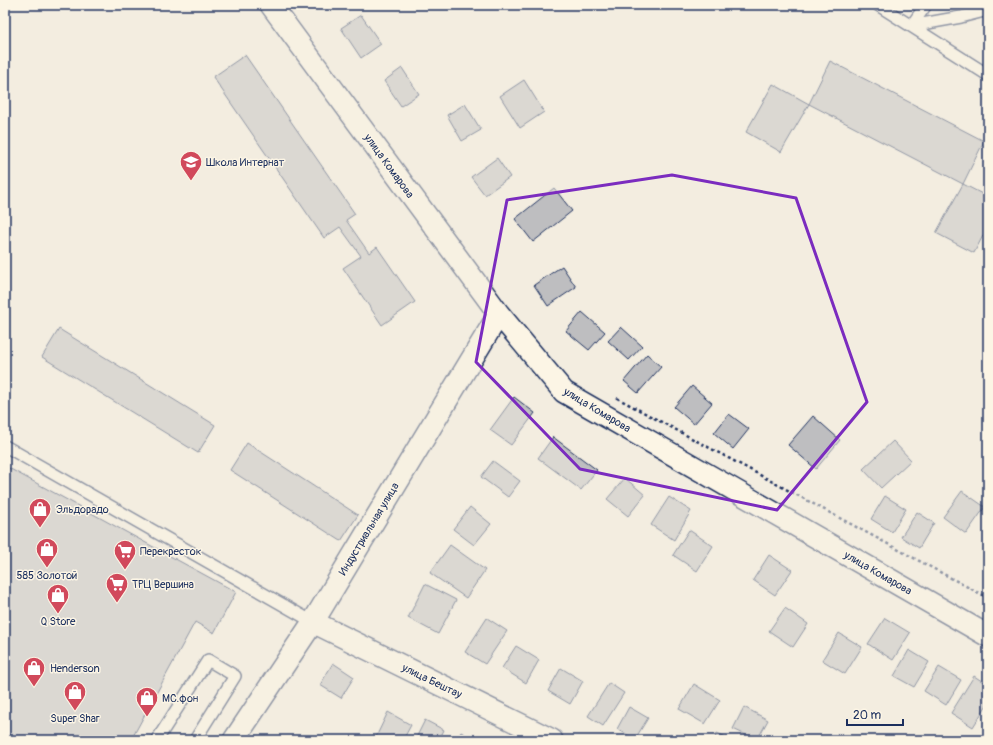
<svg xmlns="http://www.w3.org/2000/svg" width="993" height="745" viewBox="0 0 993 745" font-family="Pangolin,sans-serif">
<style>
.building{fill:#bebec0;stroke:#1b2f5e}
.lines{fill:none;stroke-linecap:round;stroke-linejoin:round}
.lane-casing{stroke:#1b2f5e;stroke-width:14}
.street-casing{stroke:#1b2f5e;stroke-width:24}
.path{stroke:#1b2f5e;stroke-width:2.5;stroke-dasharray:3 3;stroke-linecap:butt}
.lane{stroke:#fcf5e5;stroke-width:11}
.street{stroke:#fcf5e5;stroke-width:21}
.marked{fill:none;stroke:#7b2cbf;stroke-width:3;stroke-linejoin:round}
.labels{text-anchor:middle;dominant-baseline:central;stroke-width:3;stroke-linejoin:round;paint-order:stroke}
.poi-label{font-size:11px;fill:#1b2f5e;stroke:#fcf5e5;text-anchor:start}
.street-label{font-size:11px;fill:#1b2f5e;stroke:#fcf5e5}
</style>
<rect width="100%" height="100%" fill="#f3ede0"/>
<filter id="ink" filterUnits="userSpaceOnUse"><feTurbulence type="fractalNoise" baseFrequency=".025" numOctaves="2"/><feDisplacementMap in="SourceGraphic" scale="8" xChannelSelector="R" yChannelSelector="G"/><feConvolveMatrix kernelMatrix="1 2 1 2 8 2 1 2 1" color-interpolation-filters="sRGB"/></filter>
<g filter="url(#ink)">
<path class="building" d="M 361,15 L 381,44 L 361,58 L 341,28 Z
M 245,55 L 355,214 L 346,220 L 369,253 L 377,247 L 415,302 L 382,325 L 343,268 L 361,256 L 340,227 L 324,238 L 213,77 Z
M 830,61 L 984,141 L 963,184 L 809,104 Z
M 402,68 L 419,94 L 401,106 L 384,81 Z
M 524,80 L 544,112 L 520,128 L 500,96 Z
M 773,84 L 809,104 L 781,152 L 746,132 Z
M 465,104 L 481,130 L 462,141 L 447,115 Z
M 497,158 L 510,177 L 485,195 L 471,177 Z
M 963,184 L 988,197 L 988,226 L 974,253 L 936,233 Z
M 554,188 L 572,211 L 533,242 L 515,219 Z
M 562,266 L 576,287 L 548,306 L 534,285 Z
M 582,312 L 605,332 L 589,350 L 566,331 Z
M 621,327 L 642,346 L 629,360 L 608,341 Z
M 59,329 L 215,425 L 198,453 L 42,357 Z
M 647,354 L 661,367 L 638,393 L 624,381 Z
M 692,386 L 712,403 L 694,424 L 674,407 Z
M 514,397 L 535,413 L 511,445 L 490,430 Z
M 729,414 L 749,429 L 733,449 L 714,433 Z
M 813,416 L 840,440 L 816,469 L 788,445 Z
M 553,437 L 597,470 L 581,490 L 538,458 Z
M 893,441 L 911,460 L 881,488 L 863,469 Z
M 247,443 L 358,515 L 341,541 L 230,470 Z
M 493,461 L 520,481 L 508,497 L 481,477 Z
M 5,466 L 236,592 L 214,633 L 195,622 L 131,740 L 18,740 L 5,733 Z
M 625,478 L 645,495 L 628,516 L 607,499 Z
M 962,491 L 985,507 L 966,534 L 943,517 Z
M 885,496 L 906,509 L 892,532 L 871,519 Z
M 669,497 L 691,511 L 674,540 L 651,525 Z
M 470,507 L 491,524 L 474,545 L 453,529 Z
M 917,512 L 934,523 L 919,548 L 901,537 Z
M 689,530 L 713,546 L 697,571 L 673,555 Z
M 450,545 L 485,570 L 466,598 L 430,573 Z
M 769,555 L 792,570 L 775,595 L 753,580 Z
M 425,584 L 456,600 L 438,634 L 408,618 Z
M 785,608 L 808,624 L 793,647 L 769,631 Z
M 487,618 L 507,631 L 485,664 L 465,652 Z
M 885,618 L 910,633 L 893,660 L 868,644 Z
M 839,633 L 862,647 L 845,674 L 822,660 Z
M 516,646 L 539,660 L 526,683 L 502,668 Z
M 909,650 L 929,662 L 914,687 L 894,676 Z
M 333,663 L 354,677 L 341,698 L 320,685 Z
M 939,667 L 961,680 L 946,705 L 924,691 Z
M 561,668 L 583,681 L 570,704 L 548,691 Z
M 974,676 L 988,685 L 988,703 L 973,727 L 951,713 Z
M 609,683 L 624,693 L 603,726 L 588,716 Z
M 694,684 L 720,700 L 705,724 L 679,709 Z
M 629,707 L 648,718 L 635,739 L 617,729 Z
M 744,707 L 768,720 L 757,740 L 733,729 Z
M 388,712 L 411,725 L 403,740 L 381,740 L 376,737 Z
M 425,720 L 444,730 L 439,740 L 415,740 Z
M 461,732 L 475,740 L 456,740 Z
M 717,733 L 733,740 L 714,740 Z"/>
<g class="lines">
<g class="lane-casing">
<path id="lane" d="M 878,5 L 911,26 L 926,5
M 988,10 L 961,17 L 911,26 L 988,75
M 5,446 L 313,622
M 157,740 L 208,660 L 235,676 L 195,740"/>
</g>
<g class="street-casing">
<path id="street" d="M 271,5 L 499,314 L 564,392 L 988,636
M 313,622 L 552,740
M 234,740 L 313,622 L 499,314"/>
</g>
<path class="path" d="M 617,398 L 988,598"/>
<use href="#lane" class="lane"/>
<use href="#street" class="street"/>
</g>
</g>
<path d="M0 0H993V745H0ZM 672,175 L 796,198 L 867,402 L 777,510 L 580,469 L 476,362 L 507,200 Z" fill="#f3ede0" fill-opacity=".55" fill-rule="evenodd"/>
<path class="marked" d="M 672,175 L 796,198 L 867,402 L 777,510 L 580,469 L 476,362 L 507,200 Z"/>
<defs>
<g id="school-pin" transform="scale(1.15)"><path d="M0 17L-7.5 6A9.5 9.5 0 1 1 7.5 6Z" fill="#d1495b" stroke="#fcf5e5"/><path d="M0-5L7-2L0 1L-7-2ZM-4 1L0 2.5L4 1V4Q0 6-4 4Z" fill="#fff"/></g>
<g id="shop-pin" transform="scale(1.15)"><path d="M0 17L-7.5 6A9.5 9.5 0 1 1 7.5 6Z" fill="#d1495b" stroke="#fcf5e5"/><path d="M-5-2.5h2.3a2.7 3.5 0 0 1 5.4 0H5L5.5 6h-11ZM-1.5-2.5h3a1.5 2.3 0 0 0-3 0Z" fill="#fff"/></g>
<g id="supermarket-pin" transform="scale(1.15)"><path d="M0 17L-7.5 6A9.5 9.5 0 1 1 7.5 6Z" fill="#d1495b" stroke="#fcf5e5"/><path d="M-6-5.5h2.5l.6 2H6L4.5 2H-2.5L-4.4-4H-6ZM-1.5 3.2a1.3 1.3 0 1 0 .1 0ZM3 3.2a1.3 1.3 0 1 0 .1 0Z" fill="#fff"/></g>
</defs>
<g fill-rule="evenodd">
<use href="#school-pin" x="191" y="162"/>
<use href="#shop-pin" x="40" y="509"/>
<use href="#shop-pin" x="47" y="549"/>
<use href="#supermarket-pin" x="125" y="551"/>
<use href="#supermarket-pin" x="117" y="584"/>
<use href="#shop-pin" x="58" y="595"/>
<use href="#shop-pin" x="34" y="668"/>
<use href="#shop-pin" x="75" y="692"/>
<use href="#shop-pin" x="147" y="698"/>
</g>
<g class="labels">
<g class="poi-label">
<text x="206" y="162">Школа Интернат</text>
<text x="56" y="509">Эльдорадо</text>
<text x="140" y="551">Перекресток</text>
<text x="47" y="575" text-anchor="middle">585 Золотой</text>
<text x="132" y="584">ТРЦ Вершина</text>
<text x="58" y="621" text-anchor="middle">Q Store</text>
<text x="50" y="668">Henderson</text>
<text x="162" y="698">МС.фон</text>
<text x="75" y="718" text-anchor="middle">Super Shar</text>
</g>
<g class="street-label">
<text transform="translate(389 166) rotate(54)">улица Комарова</text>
<text transform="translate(597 410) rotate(31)">улица Комарова</text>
<text transform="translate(369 529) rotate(-59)">Индустриальная улица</text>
<text transform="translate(878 573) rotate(30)">улица Комарова</text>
<text transform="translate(432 681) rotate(26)">улица Бештау</text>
</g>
</g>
<rect width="993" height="745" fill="none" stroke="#fcf5e5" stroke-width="20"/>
<rect x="10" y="10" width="973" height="725" fill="none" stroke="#1b2f5e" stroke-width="1.5" filter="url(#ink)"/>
<path d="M847 719v6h56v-6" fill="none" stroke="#1b2f5e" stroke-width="2"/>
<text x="853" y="719" font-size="12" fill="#1b2f5e" stroke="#fcf5e5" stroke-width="3" paint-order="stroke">20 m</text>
</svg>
